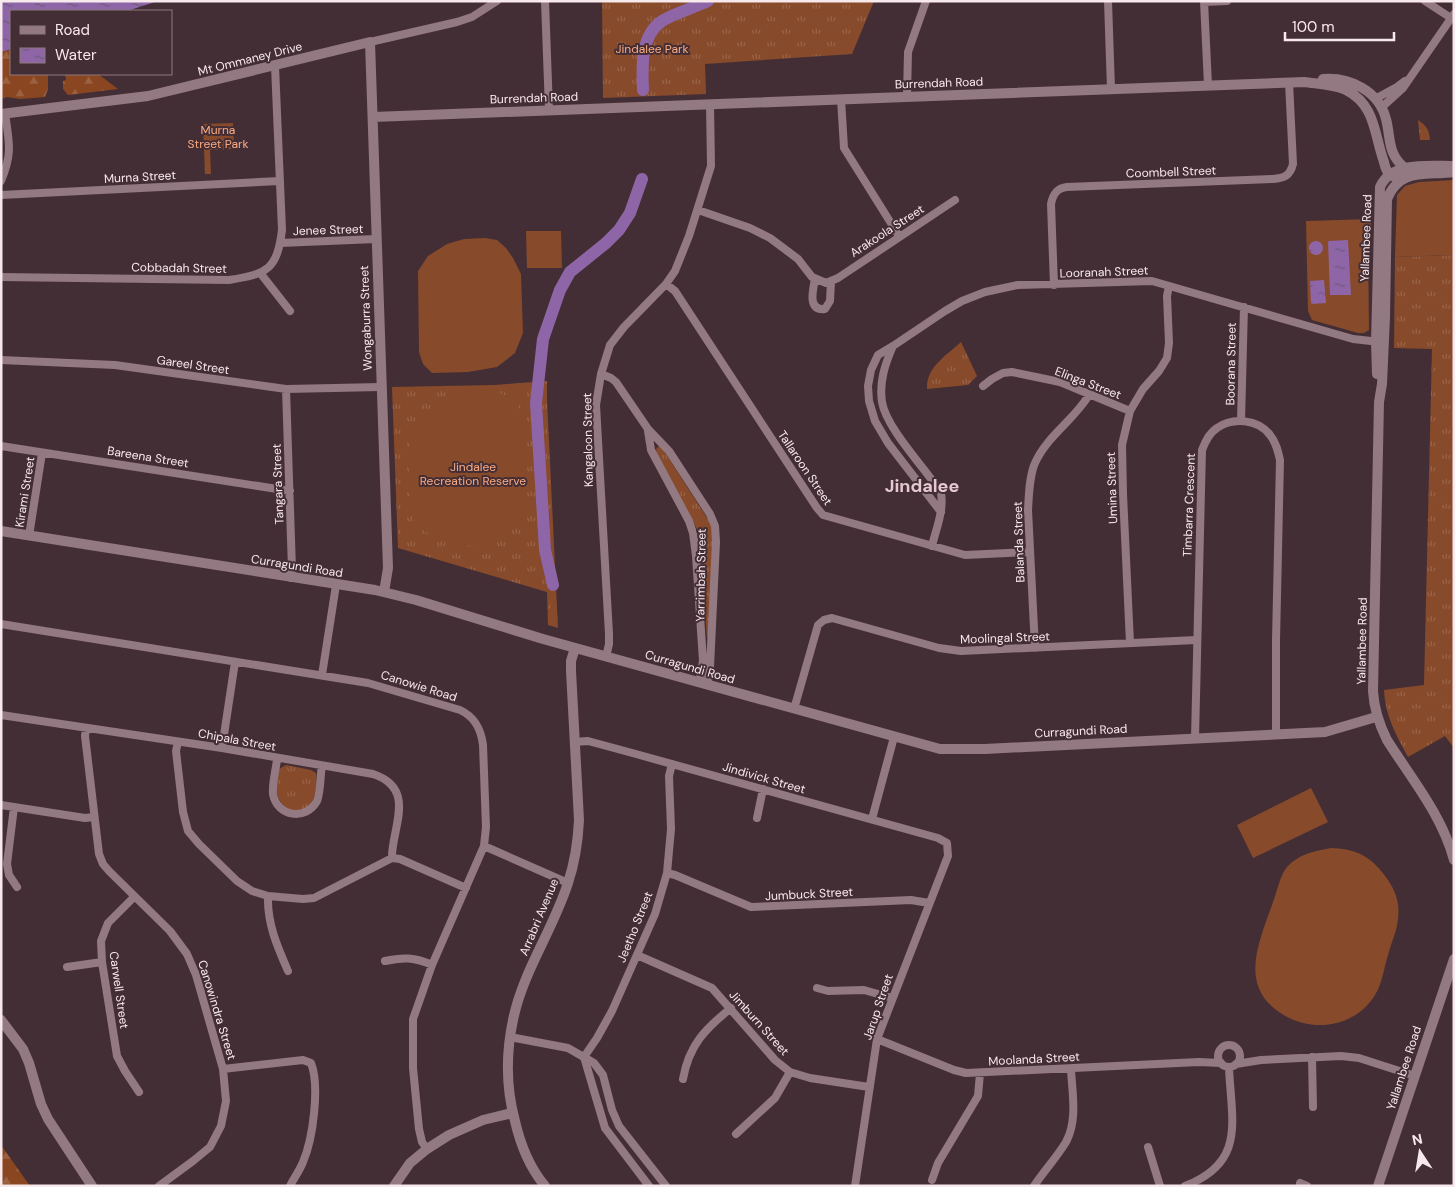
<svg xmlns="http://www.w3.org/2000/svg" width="1455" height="1187" viewBox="0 0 1455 1187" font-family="'DM Sans',sans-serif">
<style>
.grass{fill:url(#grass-tufts)}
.forest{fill:url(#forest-firs)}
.pitch{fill:#874a2a}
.water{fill:url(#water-ripples)}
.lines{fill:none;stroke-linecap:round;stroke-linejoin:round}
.river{stroke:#8e66a7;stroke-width:12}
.street{stroke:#937981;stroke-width:8}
.secondary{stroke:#937981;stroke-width:10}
.labels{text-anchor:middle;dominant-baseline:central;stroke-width:4;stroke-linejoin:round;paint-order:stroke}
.park-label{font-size:12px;fill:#f9aa82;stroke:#442e35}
.street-label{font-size:12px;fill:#f8e9ed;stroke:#442e35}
.district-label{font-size:18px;font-weight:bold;fill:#e5c8d0;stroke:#442e35}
</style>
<defs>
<pattern id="grass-tufts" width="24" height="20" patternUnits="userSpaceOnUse" patternTransform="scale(1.25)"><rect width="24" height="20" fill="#874a2a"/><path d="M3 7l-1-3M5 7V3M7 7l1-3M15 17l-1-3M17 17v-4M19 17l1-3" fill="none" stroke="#996449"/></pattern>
<pattern id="forest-firs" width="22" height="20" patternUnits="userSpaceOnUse" patternTransform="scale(1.25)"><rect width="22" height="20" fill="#8a4620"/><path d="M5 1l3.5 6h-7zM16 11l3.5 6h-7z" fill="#9b6141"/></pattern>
<pattern id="water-ripples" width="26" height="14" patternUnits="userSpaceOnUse" patternTransform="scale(1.25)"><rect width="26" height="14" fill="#8e66a7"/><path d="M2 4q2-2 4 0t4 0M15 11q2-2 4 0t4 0" fill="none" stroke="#6f587c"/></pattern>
</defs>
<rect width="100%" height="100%" fill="#442e35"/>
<path class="grass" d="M 602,1 L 874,1 L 852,54 L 705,64 L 706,94 L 603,98 Z
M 1418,120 C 1427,126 1429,130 1430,140 L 1420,140 Z
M 233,123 L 234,149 L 210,150 L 211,174 L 205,174 L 203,124 Z
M 1454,255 L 1454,748 L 1445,736 L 1408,757 C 1396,735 1385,715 1384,690 L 1424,685 L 1432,349 L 1394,348 L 1395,257 Z
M 961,342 L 977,376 L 968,385 L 927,389 C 926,367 946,356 961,342 Z
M 547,381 L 547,400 L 558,628 L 548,625 L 547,592 L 398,548 L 392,387 L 495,385 Z
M 659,446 L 662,448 L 711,524 L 713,537 L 709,636 L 707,638 L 700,548 L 697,529 L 657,454 L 656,449 Z
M 286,765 L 311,770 L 316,773 C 318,785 315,809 300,811 C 297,812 292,811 288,810 C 273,796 276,788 279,769 Z"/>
<path class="forest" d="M 11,49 L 11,74 L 48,74 L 48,89 L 45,97 L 20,99 L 7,97 L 1,99 L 1,52 Z
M 65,74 L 98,74 L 118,89 L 68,95 L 63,89 L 63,81 L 66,80 Z
M 1,1145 L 30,1186 L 1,1186 Z"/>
<path class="pitch" d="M 1454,180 L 1454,255 L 1395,257 L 1397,195 L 1405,186 L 1419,182 Z
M 1372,219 L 1368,241 L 1369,330 L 1364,333 L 1358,333 L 1312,320 L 1308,311 L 1306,221 Z
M 526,231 L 561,231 L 562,268 L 527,268 Z
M 485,238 L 497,240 L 506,248 L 513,258 L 521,274 L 523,333 L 515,353 L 497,367 L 468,372 L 432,373 L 423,364 L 419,352 L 418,271 L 428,256 L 447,244 L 464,239 Z
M 474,388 C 484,389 512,395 517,403 C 524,414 527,483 525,497 C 523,510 500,539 488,544 C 473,550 454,541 440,537 C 425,532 414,529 411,512 C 411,494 405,449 413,434 C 418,424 430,417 438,410 C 449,401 460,392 474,388 Z
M 1311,788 L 1328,822 L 1253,858 L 1237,825 Z
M 1331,848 C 1358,849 1372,857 1388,880 C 1396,892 1400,904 1398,919 C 1397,931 1391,943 1388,955 C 1384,968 1382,984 1375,995 C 1355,1028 1310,1034 1279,1012 C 1238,984 1260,940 1273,902 C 1277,892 1280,875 1287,867 C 1299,854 1314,851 1331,848 Z"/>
<path class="water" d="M 1,1 L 158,1 L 127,11 L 11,11 L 11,49 L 1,52 Z
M 1348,240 L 1351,295 L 1330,295 L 1328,241 Z
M1309 248a7 7 0 1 1 14 0a7 7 0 1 1-14 0Z
M 1324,280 L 1326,303 L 1311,304 L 1310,281 Z"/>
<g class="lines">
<path class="river" d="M 643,90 C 642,67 640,36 662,21 C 674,13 694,8 708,1
M 553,585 L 545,550 L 536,403 L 543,339 L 560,290 L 570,272 L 606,243 L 619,230 L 630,213 L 642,179"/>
<path class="street" d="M 545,1 L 549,110
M 1108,1 L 1111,89
M 1204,1 L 1208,85
M 1425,1 L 1451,18
M 1204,2 L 1227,1
M 370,42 L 457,22 L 472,17 L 497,1
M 907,97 L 908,52 L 926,1
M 841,99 L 844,148 L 899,236
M 1375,99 L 1397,87 L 1405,81
M 1381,108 L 1403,88 L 1454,14
M 1,181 C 13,152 9,143 5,113
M 1,195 L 279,181
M 698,210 L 750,228 L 770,238 L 798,259 L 812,277 L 826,283 L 838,278 L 955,200
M 280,243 L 376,239
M 261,274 L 290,311
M 1,277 L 229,280 C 267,274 277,270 282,230 L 275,66
M 815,279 C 813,290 807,311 825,309 L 830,301 L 831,282
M 666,284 L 675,291 L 817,508 L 823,515 L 965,555 L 1029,552
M 1054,285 L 1051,204 C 1053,194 1057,188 1067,187 L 1273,179 C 1284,178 1290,176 1293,164 L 1289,82
M 893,346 C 885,364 879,382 882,402 C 886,428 926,469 941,493 C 944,511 936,529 932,546
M 1,360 L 115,365 L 286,389 L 381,387
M 601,374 L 611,378 L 616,382 L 648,429 L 669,451 L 710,514 L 715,526 L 716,542 L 710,667 L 707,685
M 983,386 L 992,379 L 1003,373 L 1012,372 L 1060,382 L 1130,411
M 286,389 L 292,569 L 291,578
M 1241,421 L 1244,307
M 648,431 L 651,450 L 689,521 L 693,533 L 696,556 L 703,661 L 699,683
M 1,446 L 290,491
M 941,512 L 888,443 L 875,421 L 869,401 L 868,386 L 871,370 L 878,355 L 893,346 L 945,311 L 962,301 L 985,292 L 1018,285 L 1152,281 L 1353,339 L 1380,342
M 29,536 L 42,453
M 1,624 L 368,683 L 460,710 C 475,717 481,729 483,745 L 486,827 L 484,846 L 432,965 L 413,1019 L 413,1068 L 419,1129 L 422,1142 L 427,1149
M 1130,643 L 1123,494 L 1122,445 L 1130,411 L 1143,389 L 1159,371 L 1167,358 L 1169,343 L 1167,296 L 1169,286
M 1035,648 L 1028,510 C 1029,495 1029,477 1035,463 C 1047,436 1074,420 1089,395
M 606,657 L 609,644 L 609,634 L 596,405 L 601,374 L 610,345 L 624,327 L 666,284 L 675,271 L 689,236 L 711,166 L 710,104
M 322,675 L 336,585
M 794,709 L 818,625 L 824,620 L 832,618 L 939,648 L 961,651 L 1196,640
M 1,715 L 222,748 L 373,774 C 418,789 391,829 392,858
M 86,728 L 85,736 L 99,854 L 103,864 L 109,871 L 170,931 L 187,954 L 196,975 L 223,1069 L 226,1101 L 221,1126 L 210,1147 L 193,1161 L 159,1186
M 1195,738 L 1202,450 C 1205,442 1209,433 1217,428 C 1233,417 1258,419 1270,435 C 1276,442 1278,451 1280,460 L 1276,640 L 1276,735
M 178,742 L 176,751 L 183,812 L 188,831 L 199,844 L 237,881 L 252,891 L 268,896 L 303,899 L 314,898 L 392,858 L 400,859 L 466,888
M 574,742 L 588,741 L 636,754 L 938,838 L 947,843 L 948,856 L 877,1039 L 855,1186
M 222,748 L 235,662
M 277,759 C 276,770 272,783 273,794 C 277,817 306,821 317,801 C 321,791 320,776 322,766
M 1,805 L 85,818 L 94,817
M 14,807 L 7,864 L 9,875 L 17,887
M 757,818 L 763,789
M 872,819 L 894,737
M 484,846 L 568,883
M 667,873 L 675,875 L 751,907 L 911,900 L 929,903
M 268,896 C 267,923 277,946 288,971
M 134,897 L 108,923 L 101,941 L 102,962 L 117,1056 L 125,1071 L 139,1092
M 637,955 L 712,988 L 775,1060 L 790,1072 L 810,1078 L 869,1087
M 385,961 C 402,957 415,957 432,965
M 67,967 L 102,962
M 817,988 L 828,991 L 864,990 L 892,998
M 510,1037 L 568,1048 L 594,1063 L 603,1075 L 612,1110 L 619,1126 L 666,1186
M 877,1039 L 954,1070 L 966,1073 L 1199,1062 L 1221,1063
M1218 1056a11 11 0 1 1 22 0a11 11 0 1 1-22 0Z
M 584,1057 L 597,1038 L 612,1011 L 655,914 L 667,873 L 671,829 L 669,776 L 672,764
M 584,1057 L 605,1128 L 649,1186
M 1312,1057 L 1313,1107
M 1236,1064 L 1261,1060 L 1341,1056 L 1359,1058 L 1415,1076
M 223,1069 L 303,1060 L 311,1063 C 320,1086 313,1139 303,1162 C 300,1170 294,1178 290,1186
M 683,1079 C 689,1045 705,1029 731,1008
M 736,1134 L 775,1098 L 790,1072
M 1148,1147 L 1160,1186
M 932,1180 L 938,1163 L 978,1096 L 980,1073
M 1300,1183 L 1307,1186
M 1034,1186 C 1044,1171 1057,1157 1066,1142 C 1078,1120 1072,1092 1071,1069
M 1185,1186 C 1247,1162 1231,1120 1229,1067"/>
<path class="secondary" d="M 1323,79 C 1350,77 1379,91 1386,119 C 1391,138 1387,154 1405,168
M 1,114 L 148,96 L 370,42 L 388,568 L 384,592
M 373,117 L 1304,82 C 1318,84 1333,84 1346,90 C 1376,105 1374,135 1384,162 C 1385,167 1387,173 1391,175 C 1394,177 1399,178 1402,179
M 1454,172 C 1426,176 1400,167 1387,199 L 1385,317 L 1382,384 L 1379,402 L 1373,691 C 1374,709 1379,724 1387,740 C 1411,778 1442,815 1454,860
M 1377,374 L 1376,342 L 1380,187 C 1392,161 1429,166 1454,166
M 1,531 L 375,590 L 416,600 L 543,639 L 940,749 L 985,749 L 1325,732 L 1376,717
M 1,1020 L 23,1049 L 29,1063 L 41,1104 L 48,1119 L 92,1186
M 394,1186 L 410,1163 L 427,1149 L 449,1135 L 483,1120 L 512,1113
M 545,1186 C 530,1168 520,1143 515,1121 C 506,1088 506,1053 513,1020 C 523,971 553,930 568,883 C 575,862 578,841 579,820 L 571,671 L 571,661 L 575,648
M 1378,1186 L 1454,959"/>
</g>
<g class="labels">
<g class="park-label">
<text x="652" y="49">Jindalee Park</text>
<text x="218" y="130">Murna<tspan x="218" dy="14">Street Park</tspan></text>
<text x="473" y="467">Jindalee<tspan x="473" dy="14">Recreation Reserve</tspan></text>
</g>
<g class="street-label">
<text transform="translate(250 59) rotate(-14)">Mt Ommaney Drive</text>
<text transform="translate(939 83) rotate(-2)">Burrendah Road</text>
<text transform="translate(534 98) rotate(-2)">Burrendah Road</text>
<text transform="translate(1171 172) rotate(-2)">Coombell Street</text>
<text transform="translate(140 177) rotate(-3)">Murna Street</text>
<text transform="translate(328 230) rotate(-2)">Jenee Street</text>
<text transform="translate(887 231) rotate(-33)">Arakoola Street</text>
<text transform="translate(1366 238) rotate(-88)">Yallambee Road</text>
<text transform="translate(179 268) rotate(1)">Cobbadah Street</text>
<text transform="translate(1104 272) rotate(-2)">Looranah Street</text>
<text transform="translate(366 318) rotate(-92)">Wongaburra Street</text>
<text transform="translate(1231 364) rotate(-89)">Boorana Street</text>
<text transform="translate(193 365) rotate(8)">Gareel Street</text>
<text transform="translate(1088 383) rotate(21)">Elinga Street</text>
<text transform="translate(588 440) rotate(-91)">Kangaloon Street</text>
<text transform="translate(148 457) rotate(9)">Bareena Street</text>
<text transform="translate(805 468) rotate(56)">Tallaroon Street</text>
<text transform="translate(278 484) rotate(-92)">Tangara Street</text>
<text transform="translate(1112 488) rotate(-92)">Umina Street</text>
<text transform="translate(25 492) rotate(-81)">Kirami Street</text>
<text transform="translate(1189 505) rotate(-88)">Timbarra Crescent</text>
<text transform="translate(1019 542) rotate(-92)">Balanda Street</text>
<text transform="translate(297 566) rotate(9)">Curragundi Road</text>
<text transform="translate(701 575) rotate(-89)">Yarrimbah Street</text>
<text transform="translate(1005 638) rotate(-2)">Moolingal Street</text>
<text transform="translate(1362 641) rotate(-89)">Yallambee Road</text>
<text transform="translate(690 667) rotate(16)">Curragundi Road</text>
<text transform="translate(419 686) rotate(17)">Canowie Road</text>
<text transform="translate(1081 731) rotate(-3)">Curragundi Road</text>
<text transform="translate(237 740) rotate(10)">Chipala Street</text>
<text transform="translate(764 778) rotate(16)">Jindivick Street</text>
<text transform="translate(809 894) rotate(-3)">Jumbuck Street</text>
<text transform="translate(539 917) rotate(-67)">Arrabri Avenue</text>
<text transform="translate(635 927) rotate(-68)">Jeetho Street</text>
<text transform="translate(119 990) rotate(82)">Carwell Street</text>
<text transform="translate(878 1007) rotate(-71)">Jarup Street</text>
<text transform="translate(217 1010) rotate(73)">Canowindra Street</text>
<text transform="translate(759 1023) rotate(48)">Jimburn Street</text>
<text transform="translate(1034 1059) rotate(-3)">Moolanda Street</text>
<text transform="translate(1404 1068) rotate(-72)">Yallambee Road</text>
</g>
<g class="district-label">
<text x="922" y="486">Jindalee</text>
</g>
</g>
<rect width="1455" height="1187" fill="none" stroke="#f8e9ed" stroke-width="5"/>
<rect x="10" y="10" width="162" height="65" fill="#442e35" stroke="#8c797f"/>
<rect x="20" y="26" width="25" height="8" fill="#937981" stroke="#8c797f"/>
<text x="55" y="35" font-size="15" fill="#f8e9ed">Road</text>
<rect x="20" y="48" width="25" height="15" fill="url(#water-ripples)" stroke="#8c797f"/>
<text x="55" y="60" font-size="15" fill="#f8e9ed">Water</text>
<g transform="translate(1420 1152) rotate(348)" stroke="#442e35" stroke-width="4" paint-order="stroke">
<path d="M0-4L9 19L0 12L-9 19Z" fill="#f8e9ed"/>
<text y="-8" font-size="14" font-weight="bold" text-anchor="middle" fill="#f8e9ed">N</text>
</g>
<path d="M1285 32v8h109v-8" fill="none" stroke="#f8e9ed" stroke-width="2.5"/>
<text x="1292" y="32" font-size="15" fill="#f8e9ed" stroke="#442e35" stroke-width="4" paint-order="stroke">100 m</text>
</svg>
